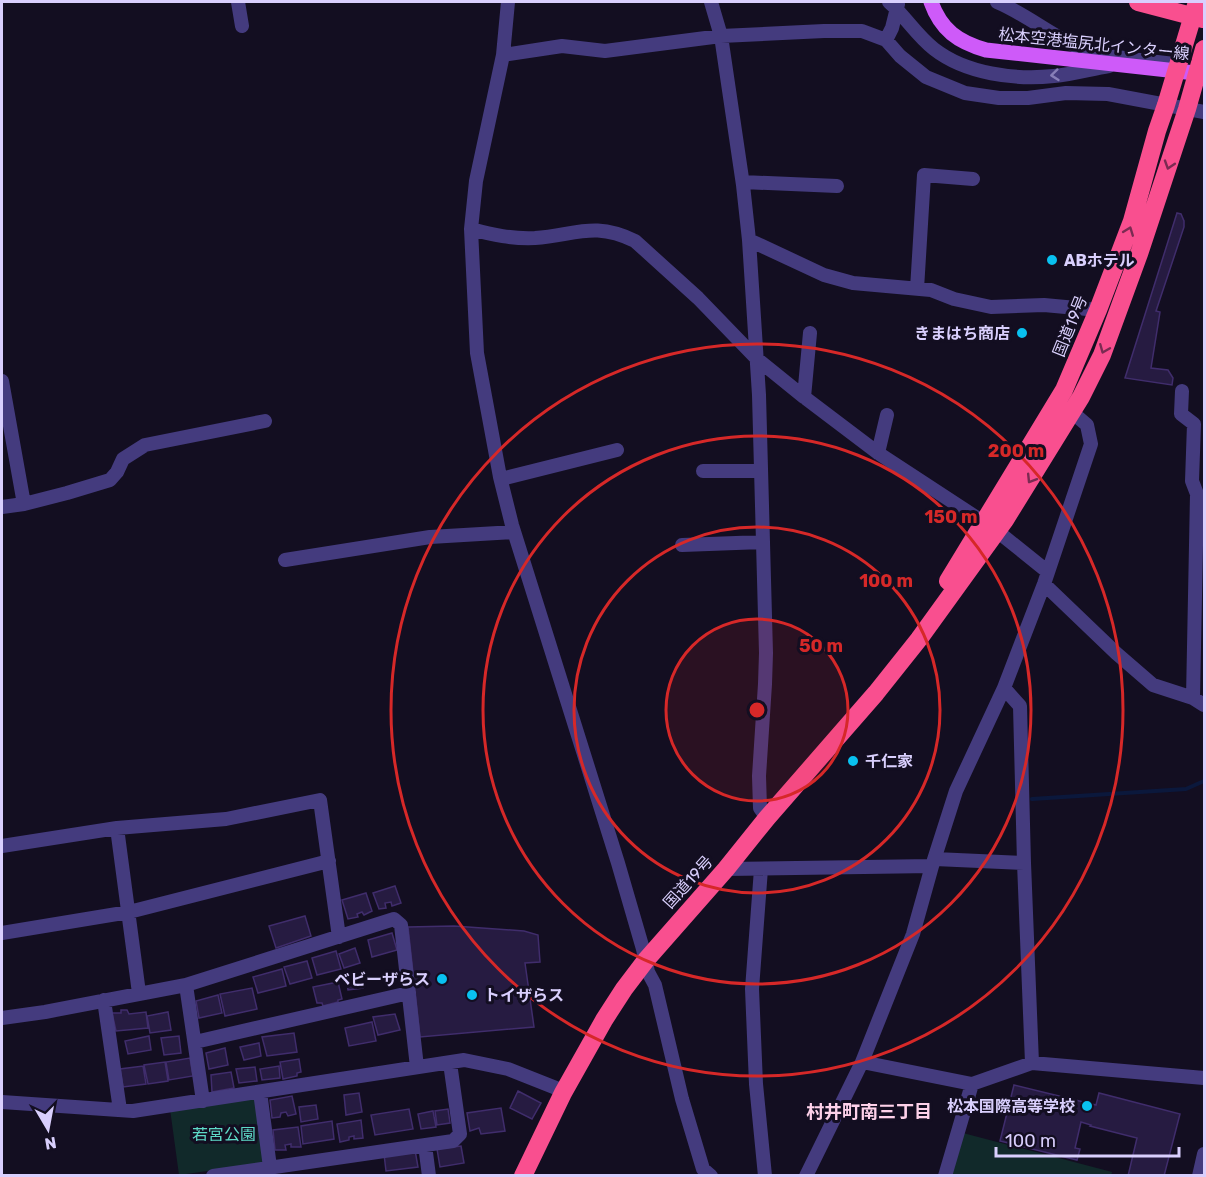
<svg xmlns="http://www.w3.org/2000/svg" width="1206" height="1177" viewBox="0 0 1206 1177" font-family="Rubik,'Noto Sans JP',sans-serif">
<style>
.green{fill:#11292a}
.lines{fill:none;stroke-linecap:round;stroke-linejoin:round}
.stream{stroke:#0b183c;stroke-width:4}
.building{fill:#261b41;stroke:#402d6c;stroke-width:1.5}
.minor{stroke:#443b7e;stroke-width:14}
.major{stroke:#ce5af9;stroke-width:15}
.highway{stroke:#f94f8f;stroke-width:18}
.oneway{stroke:#877eb7}
.oneway2{stroke:#7a2b52}
.ring{fill:none;stroke:#d62828;stroke-width:3}
.poi-dot{fill:#09c1f0;stroke:#130e21;stroke-width:2}
.labels{text-anchor:middle;dominant-baseline:central;stroke-width:6;stroke-linejoin:round;paint-order:stroke}
.street-label{font-size:16px;fill:#d9cffd;stroke:#130e21}
.poi-label{font-size:16px;font-weight:bold;fill:#d9cffd;stroke:#130e21;text-anchor:start}
.park-label{font-size:16px;fill:#5edac8;stroke:#130e21}
.neighbourhood-label{font-size:18px;font-weight:bold;fill:#fdd1e9;stroke:#130e21}
.centre{fill:#d62828;stroke:#130e21;stroke-width:3}
.ring-label{font-size:18px;text-anchor:middle;font-weight:bold;fill:#d62828;stroke:#130e21;stroke-width:6;stroke-linejoin:round;paint-order:stroke}
</style>
<rect width="100%" height="100%" fill="#130e21"/>
<path class="green" d="M 256,1095 L 265,1163 L 179,1175 L 170,1109 Z
M 963,1133 L 1112,1172 L 1111,1176 L 952,1176 Z"/>
<g class="lines">
<path class="stream" d="M 1032,799 L 1186,789 L 1204,781"/>
</g>
<path class="building" d="M 1177,213 L 1181,214 L 1184,221 L 1184,227 L 1156,311 L 1160,312 L 1151,368 L 1168,370 L 1173,378 L 1172,385 L 1125,378 Z
M 395,886 L 401,903 L 392,906 L 391,902 L 385,903 L 386,908 L 379,909 L 373,893 Z
M 366,893 L 372,911 L 364,915 L 362,912 L 357,914 L 358,917 L 348,919 L 342,900 Z
M 305,916 L 311,936 L 276,948 L 269,926 Z
M 454,926 L 524,931 L 538,935 L 540,962 L 525,963 L 534,1027 L 420,1037 L 408,927 Z
M 392,933 L 397,950 L 372,957 L 368,940 Z
M 355,948 L 360,963 L 344,968 L 339,954 Z
M 336,951 L 341,969 L 317,975 L 312,958 Z
M 307,961 L 312,978 L 290,984 L 284,967 Z
M 282,969 L 286,986 L 258,993 L 253,977 Z
M 360,973 L 363,988 L 348,990 L 346,974 Z
M 338,982 L 342,999 L 338,1000 L 338,1002 L 323,1006 L 322,1003 L 317,1003 L 313,987 Z
M 252,988 L 257,1009 L 225,1016 L 220,994 Z
M 218,995 L 222,1013 L 199,1018 L 196,1001 Z
M 121,1010 L 127,1010 L 129,1014 L 146,1012 L 148,1028 L 116,1031 L 112,1013 L 121,1013 Z
M 168,1012 L 171,1030 L 150,1033 L 147,1016 Z
M 395,1014 L 400,1030 L 378,1035 L 373,1017 Z
M 372,1022 L 376,1041 L 349,1046 L 345,1028 Z
M 294,1033 L 297,1052 L 267,1056 L 262,1037 Z
M 149,1036 L 151,1050 L 128,1054 L 125,1041 Z
M 179,1036 L 181,1053 L 164,1055 L 161,1038 Z
M 259,1043 L 261,1056 L 244,1060 L 240,1047 Z
M 225,1048 L 228,1065 L 209,1069 L 206,1053 Z
M 190,1058 L 193,1076 L 169,1080 L 166,1062 Z
M 299,1059 L 301,1072 L 297,1073 L 297,1076 L 283,1079 L 280,1062 Z
M 165,1062 L 168,1081 L 148,1084 L 144,1065 Z
M 143,1066 L 146,1084 L 123,1087 L 120,1069 Z
M 279,1066 L 280,1078 L 262,1080 L 260,1069 Z
M 255,1067 L 257,1081 L 239,1083 L 236,1069 Z
M 231,1072 L 234,1088 L 212,1092 L 211,1075 Z
M 1014,1085 L 1096,1105 L 1099,1093 L 1180,1114 L 1164,1176 L 1128,1176 L 1137,1138 L 1090,1126 L 1091,1125 L 1081,1122 L 1075,1148 L 1080,1149 L 1077,1160 L 1000,1141 Z
M 518,1091 L 541,1103 L 532,1119 L 510,1108 Z
M 359,1093 L 362,1112 L 346,1115 L 344,1095 Z
M 292,1096 L 296,1114 L 288,1116 L 286,1112 L 281,1113 L 280,1117 L 272,1118 L 270,1100 Z
M 316,1105 L 318,1119 L 301,1122 L 299,1107 Z
M 501,1108 L 505,1131 L 481,1134 L 479,1128 L 470,1131 L 467,1113 Z
M 409,1109 L 413,1129 L 375,1135 L 371,1115 Z
M 448,1109 L 450,1123 L 437,1125 L 435,1111 Z
M 433,1111 L 436,1127 L 421,1129 L 418,1114 Z
M 361,1120 L 363,1138 L 354,1139 L 354,1136 L 349,1137 L 349,1140 L 340,1142 L 337,1124 Z
M 332,1121 L 334,1139 L 303,1144 L 301,1126 Z
M 298,1127 L 301,1147 L 291,1147 L 291,1144 L 285,1145 L 286,1150 L 275,1150 L 273,1130 Z
M 461,1146 L 464,1163 L 440,1167 L 437,1149 Z
M 415,1150 L 418,1167 L 386,1171 L 384,1154 Z"/>
<g class="lines">
<path class="minor" d="M 238,2 L 242,26
M 508,2 L 503,55 L 476,181 L 471,229 L 477,353 L 500,477 L 512,525 L 618,863 L 643,949 L 648,972 L 655,985 L 682,1099 L 703,1169 L 711,1176
M 711,2 L 721,36 L 743,185 L 749,240 L 759,395 L 766,653 L 765,684 L 759,776 L 760,808 L 767,818
M 889,2 C 905,16 917,36 934,49 C 966,74 1015,80 1054,76 C 1073,74 1091,69 1109,66
M 997,2 C 1026,14 1050,35 1078,47 C 1107,59 1142,59 1173,64
M 886,40 L 892,28 L 898,4
M 503,55 L 562,46 L 605,51 L 721,36 L 824,31 L 862,31 L 886,40 L 900,56 L 926,77 L 965,93 L 999,98 L 1028,98 L 1066,93 L 1108,94 L 1204,112
M 743,182 L 837,186
M 471,229 C 493,235 512,239 535,238 C 576,235 594,221 635,241 L 698,298 L 757,359 L 804,397 L 878,453 L 997,531 L 1048,572
M 749,240 L 824,275 L 853,283 L 931,290 L 954,299 L 991,307 L 1044,305 L 1098,310
M 917,289 L 924,175 L 973,179
M 2,381 L 24,504 L 2,507
M 1182,391 L 1181,414 L 1194,424 L 1192,481 L 1197,494 L 1193,698
M 804,397 L 810,333
M 878,453 L 887,415
M 703,471 L 761,471
M 501,479 L 617,450
M 24,504 L 67,493 L 110,480 L 117,472 L 123,459 L 145,445 L 265,421
M 682,545 L 763,542
M 285,560 L 430,537 L 514,532
M 1044,584 L 1116,653 L 1153,685 L 1193,698 L 1204,705
M 1004,688 L 1020,706 L 1024,863 L 1032,1063
M 117,828 L 139,993
M 2,846 L 117,828 L 226,819 L 320,800 L 339,937
M 935,859 L 1024,863
M 726,869 L 932,866
M 761,869 L 752,989 L 756,1084 L 765,1176
M 2,933 L 129,912 L 329,861
M 186,985 L 203,1101
M 104,1000 L 120,1110
M 2,1018 L 45,1012 L 186,985 L 394,919 L 401,925 L 417,1067
M 195,1042 L 409,993
M 862,1062 L 972,1084
M 260,1092 L 270,1167
M 2,1102 L 133,1111 L 464,1060 L 508,1069 L 556,1088 L 563,1093
M 425,1145 L 429,1176
M 213,1176 L 453,1141 L 460,1134 L 450,1063
M 806,1176 L 862,1062 L 913,934 L 932,866 L 956,791 L 1004,688 L 1044,584 L 1091,444 L 1087,425 L 1065,406
M 945,1176 L 972,1084 L 1032,1063 L 1204,1078
M 1199,1176 L 1204,1154"/>
<path class="major" d="M 931,2 C 941,30 958,42 986,50 L 1204,74"/>
<path class="highway" d="M 1138,2 L 1203,19
M 948,581 L 1064,390 L 1098,310 L 1132,221 L 1157,131 L 1166,105 L 1197,2
M 523,1176 L 563,1093 L 604,1020 L 624,989 L 646,960 L 726,869 L 767,818 L 876,693 L 919,639 L 1005,520 L 1081,397 L 1102,355 L 1139,254 L 1187,109 L 1204,49"/>
</g>
<defs><path id="oneway-chevron" d="M-2-3.5L2.5 0L-2 3.5" fill="none" stroke-width="1.6" stroke-linecap="round" stroke-linejoin="round" transform="scale(1.5)"/></defs>
<use class="oneway" href="#oneway-chevron" transform="translate(1055 75) rotate(174)"/>
<g class="oneway2">
<use href="#oneway-chevron" transform="translate(1169 165) rotate(108)"/>
<use href="#oneway-chevron" transform="translate(1129 231) rotate(-69)"/>
<use href="#oneway-chevron" transform="translate(1104 349) rotate(112)"/>
<use href="#oneway-chevron" transform="translate(1031 479) rotate(122)"/>
</g>
<circle cx="757" cy="710" r="91" fill="#d62828" fill-opacity=".12"/>
<g class="ring">
<circle cx="757" cy="710" r="91"/>
<circle cx="757" cy="710" r="183"/>
<circle cx="757" cy="710" r="274"/>
<circle cx="757" cy="710" r="366"/>
</g>
<g class="poi-dot">
<circle cx="1052" cy="260" r="6"/>
<circle cx="1022" cy="333" r="6"/>
<circle cx="853" cy="761" r="6"/>
<circle cx="442" cy="979" r="6"/>
<circle cx="472" cy="995" r="6"/>
<circle cx="1087" cy="1106" r="6"/>
</g>
<g class="labels">
<g class="street-label">
<text transform="translate(1094 44) rotate(6)">松本空港塩尻北インター線</text>
<text transform="translate(1070 326) rotate(-68)">国道19号</text>
<text transform="translate(688 882) rotate(-48)">国道19号</text>
</g>
<g class="poi-label">
<text x="1064" y="260">ABホテル</text>
<text x="1010" y="333" text-anchor="end">きまはち商店</text>
<text x="865" y="761">千仁家</text>
<text x="430" y="979" text-anchor="end">ベビーザらス</text>
<text x="484" y="995">トイザらス</text>
<text x="1075" y="1106" text-anchor="end">松本国際高等学校</text>
</g>
<g class="park-label">
<text x="224" y="1134">若宮公園</text>
</g>
<g class="neighbourhood-label">
<text x="869" y="1112">村井町南三丁目</text>
</g>
</g>
<circle cx="757" cy="710" r="9" class="centre"/>
<g class="ring-label">
<text x="1016" y="457">200 m</text>
<text x="951" y="523">150 m</text>
<text x="886" y="587">100 m</text>
<text x="821" y="652">50 m</text>
</g>
<rect width="1206" height="1177" fill="none" stroke="#d9cffd" stroke-width="6"/>
<g transform="translate(48 1129) rotate(170)" stroke="#130e21" stroke-width="4.5" paint-order="stroke">
<path d="M0-4.5L10 22L0 15L-10 22Z" fill="#d9cffd"/>
<text y="-9" font-size="16" font-weight="bold" text-anchor="middle" fill="#d9cffd">N</text>
</g>
<path d="M996 1147v9h183v-9" fill="none" stroke="#d9cffd" stroke-width="3"/>
<text x="1005" y="1147" font-size="18" fill="#d9cffd" stroke="#130e21" stroke-width="4.5" paint-order="stroke">100 m</text>
</svg>
